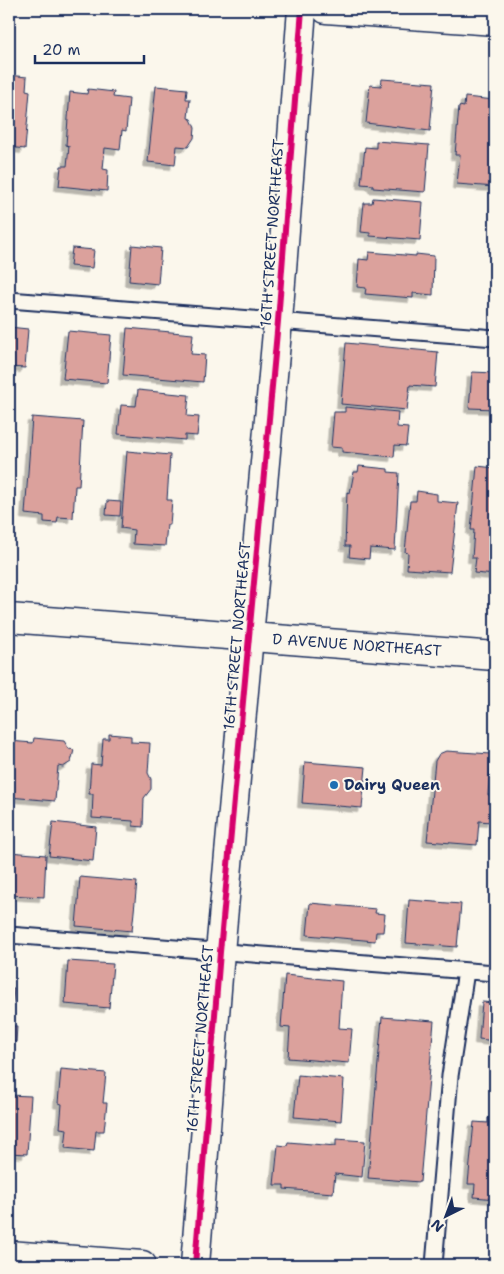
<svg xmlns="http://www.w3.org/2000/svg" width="504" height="1274" viewBox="0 0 504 1274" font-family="'Shantell Sans',sans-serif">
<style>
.building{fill:#dba19c;stroke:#1b2f5e;filter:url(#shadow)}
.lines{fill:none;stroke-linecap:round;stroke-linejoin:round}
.service-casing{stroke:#1b2f5e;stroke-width:19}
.minor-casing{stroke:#1b2f5e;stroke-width:31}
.tertiary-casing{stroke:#1b2f5e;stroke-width:31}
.service{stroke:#fbf7ec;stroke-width:15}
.minor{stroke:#fbf7ec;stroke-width:28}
.tertiary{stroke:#fbf7ec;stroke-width:28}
.cycleway-casing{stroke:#fbf7ec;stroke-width:9}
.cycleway{stroke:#d6006c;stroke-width:6}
.poi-dot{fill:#1f6fb2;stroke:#fbf7ec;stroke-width:2}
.labels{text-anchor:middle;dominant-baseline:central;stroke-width:4;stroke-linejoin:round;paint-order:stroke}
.street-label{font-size:15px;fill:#1b2f5e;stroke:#fbf7ec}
.poi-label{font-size:15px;font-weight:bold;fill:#1b2f5e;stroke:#fbf7ec;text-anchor:start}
</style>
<defs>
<filter id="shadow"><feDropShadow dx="-4.5" dy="4.5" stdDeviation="0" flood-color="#0004"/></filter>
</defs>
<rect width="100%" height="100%" fill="#fbf7ec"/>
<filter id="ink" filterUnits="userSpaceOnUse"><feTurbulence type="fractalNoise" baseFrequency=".02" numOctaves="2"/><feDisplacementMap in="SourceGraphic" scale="10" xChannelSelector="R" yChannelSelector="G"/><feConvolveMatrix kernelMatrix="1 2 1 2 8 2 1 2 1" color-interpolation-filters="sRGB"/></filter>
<g filter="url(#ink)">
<path class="building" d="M 9,75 L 27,77 L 26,90 L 30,91 L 25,149 L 9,147 Z
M 382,79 L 434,83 L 430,131 L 366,123 L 370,85 L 381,86 Z
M 156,86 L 187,89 L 186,99 L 190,99 L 188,118 L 191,119 L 195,128 L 194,138 L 188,147 L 177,146 L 175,165 L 148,162 Z
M 88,89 L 114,92 L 113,97 L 129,99 L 126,131 L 122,130 L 120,150 L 105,148 L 103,169 L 108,170 L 107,191 L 59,186 L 61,166 L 67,166 L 69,146 L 66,145 L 70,92 L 87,94 Z
M 465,97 L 495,100 L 495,187 L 457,184 L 460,155 L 455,155 L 459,106 L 464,107 Z
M 376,141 L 429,145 L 425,192 L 373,188 L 373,185 L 361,184 L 365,147 L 376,148 Z
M 373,198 L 423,202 L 420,240 L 370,236 L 370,233 L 361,232 L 364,203 L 372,203 Z
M 132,245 L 161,248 L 158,284 L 129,281 Z
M 72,248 L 94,250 L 92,268 L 70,266 Z
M 369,252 L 416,256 L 416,254 L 434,256 L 433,295 L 413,293 L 413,298 L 365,294 L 366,288 L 357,287 L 359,259 L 368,260 Z
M 9,327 L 28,329 L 25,368 L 9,367 Z
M 127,328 L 193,334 L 191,354 L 205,355 L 203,382 L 123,375 Z
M 68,331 L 111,335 L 107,383 L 63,379 Z
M 346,343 L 438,352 L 435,387 L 410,385 L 407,410 L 341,404 Z
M 472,372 L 495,373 L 495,409 L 469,408 Z
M 138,390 L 189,395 L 187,416 L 199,417 L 197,436 L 185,435 L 185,440 L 118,434 L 121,405 L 136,406 Z
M 345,407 L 398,412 L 397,427 L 408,428 L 406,446 L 395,445 L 394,457 L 342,452 L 342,448 L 331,447 L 334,412 L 345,412 Z
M 32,417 L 83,421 L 79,486 L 75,486 L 73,518 L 58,517 L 57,523 L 44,522 L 44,516 L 25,514 Z
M 127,451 L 170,455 L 167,500 L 172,500 L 170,525 L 167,525 L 165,546 L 133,544 L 134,530 L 121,528 Z
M 359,466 L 388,469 L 388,472 L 399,473 L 395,550 L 370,548 L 369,559 L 349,557 L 350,546 L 345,546 L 347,492 L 350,493 L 354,472 L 358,472 Z
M 477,466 L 495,468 L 495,575 L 474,573 L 476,558 L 472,558 L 474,530 L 471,530 Z
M 417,491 L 437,494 L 437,501 L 458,503 L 450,572 L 407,569 L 408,553 L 405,552 L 410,501 L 416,501 Z
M 107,501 L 121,502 L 120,516 L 106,515 Z
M 109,734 L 131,736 L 131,742 L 150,743 L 148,773 L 151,779 L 151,789 L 144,798 L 143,827 L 133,826 L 133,821 L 92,818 L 93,794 L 89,794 L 91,764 L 101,765 L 103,739 L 109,739 Z
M 34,738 L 64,741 L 69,749 L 74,750 L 71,762 L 63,767 L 58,766 L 55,801 L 9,797 L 9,741 L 33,743 Z
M 446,751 L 491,754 L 488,795 L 493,795 L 491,822 L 479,821 L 477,845 L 427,841 L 435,761 L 439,754 Z
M 305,762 L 366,767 L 362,808 L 302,803 Z
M 53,822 L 96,827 L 93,861 L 49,856 Z
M 9,852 L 46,855 L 44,897 L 9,895 Z
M 80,877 L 137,882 L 132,931 L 76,926 Z
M 409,900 L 461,904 L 457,947 L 406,943 Z
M 310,903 L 376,909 L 375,913 L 385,914 L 383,932 L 376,932 L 375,941 L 307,935 Z
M 68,961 L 113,964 L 109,1008 L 65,1004 Z
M 285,975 L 342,981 L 339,1028 L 352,1029 L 349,1063 L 288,1058 L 290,1028 L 281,1027 Z
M 9,988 L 14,988 L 11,1026 L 17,1026 L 16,1042 L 9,1041 Z
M 482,1002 L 495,1003 L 495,1041 L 479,1039 Z
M 382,1017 L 434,1021 L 420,1182 L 368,1178 Z
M 61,1069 L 106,1073 L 103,1103 L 107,1103 L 104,1131 L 96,1131 L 94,1151 L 65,1148 L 67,1129 L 60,1128 L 62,1104 L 58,1103 Z
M 298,1075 L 344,1079 L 341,1121 L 294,1117 Z
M 9,1095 L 31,1096 L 27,1154 L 9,1153 Z
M 488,1118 L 495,1119 L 495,1199 L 474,1197 L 475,1184 L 468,1184 L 474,1122 L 488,1123 Z
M 336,1139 L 365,1141 L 362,1177 L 335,1174 L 333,1193 L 284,1189 L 284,1185 L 274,1185 L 278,1145 L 287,1146 L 288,1142 L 336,1146 Z"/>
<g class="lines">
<g class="service-casing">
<path id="service" d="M 9,300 L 495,338
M 9,935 L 495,973
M 434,1265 L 450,1076 L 466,971"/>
</g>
<g class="minor-casing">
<path id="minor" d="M 326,9 L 495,21
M 9,618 L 495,656"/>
</g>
<g class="tertiary-casing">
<path id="tertiary" d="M 9,1255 L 142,1265
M 195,1265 L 220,952 L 278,321 L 302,9"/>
</g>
<use href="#service" class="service"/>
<use href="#minor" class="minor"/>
<use href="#tertiary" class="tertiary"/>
<g class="cycleway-casing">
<path id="cycleway" d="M 195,1265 L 220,952 L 278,321 L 302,9"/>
</g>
<use href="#cycleway" class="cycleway"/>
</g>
</g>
<circle class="poi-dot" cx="334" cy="785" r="5"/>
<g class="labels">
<g class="street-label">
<text transform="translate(272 233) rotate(-86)">16TH STREET NORTHEAST</text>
<text transform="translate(237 636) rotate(-85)">16TH STREET NORTHEAST</text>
<text transform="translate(357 645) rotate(4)">D AVENUE NORTHEAST</text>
<text transform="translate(200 1039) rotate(-85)">16TH STREET NORTHEAST</text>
</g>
<g class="poi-label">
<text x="344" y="785">Dairy Queen</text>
</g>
</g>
<rect width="504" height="1274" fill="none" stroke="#fbf7ec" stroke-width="30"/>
<rect x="15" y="15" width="474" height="1244" fill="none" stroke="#1b2f5e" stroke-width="2" filter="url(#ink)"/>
<g transform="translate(446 1216) rotate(222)" stroke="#fbf7ec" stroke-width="4" paint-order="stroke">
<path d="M0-4L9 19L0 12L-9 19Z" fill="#1b2f5e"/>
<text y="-8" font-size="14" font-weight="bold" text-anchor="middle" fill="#1b2f5e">N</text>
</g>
<path d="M35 55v8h109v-8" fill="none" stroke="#1b2f5e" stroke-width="2.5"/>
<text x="42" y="55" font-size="15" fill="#1b2f5e" stroke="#fbf7ec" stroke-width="4" paint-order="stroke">20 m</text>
</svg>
